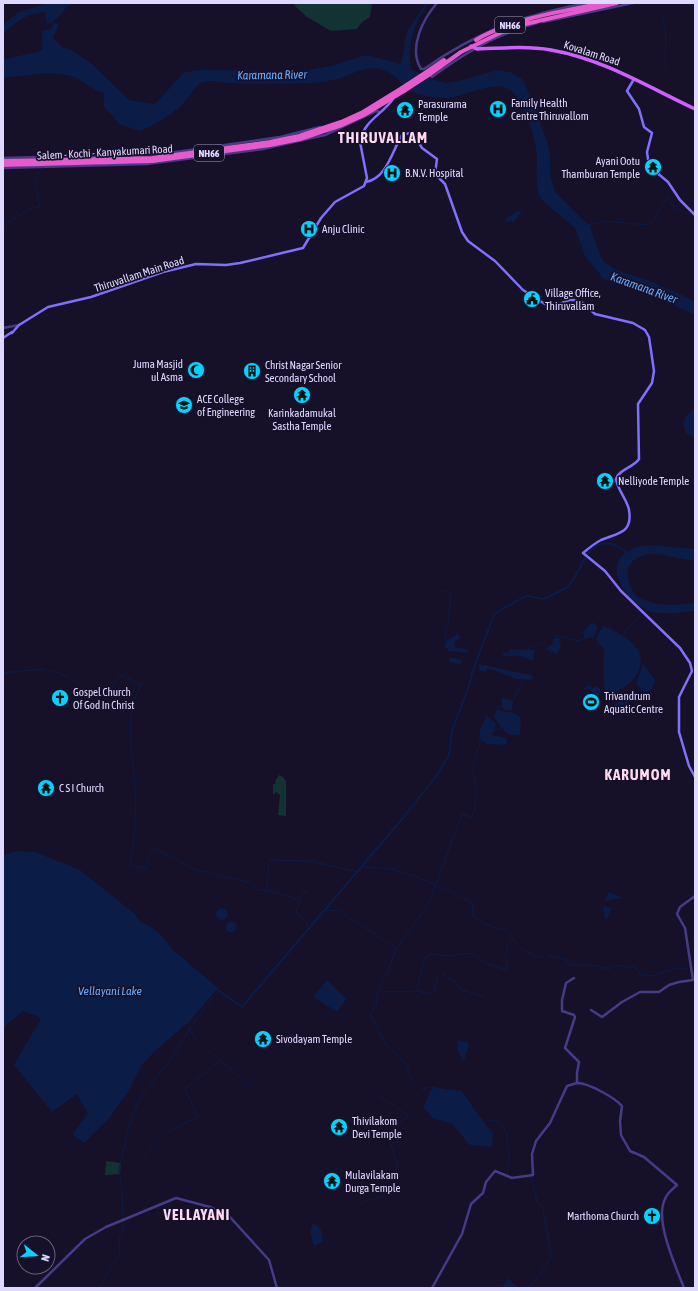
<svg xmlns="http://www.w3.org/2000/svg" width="698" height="1291" viewBox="0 0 698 1291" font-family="'Asap Condensed',sans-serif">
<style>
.green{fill:#133233}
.water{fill:#0b1c47}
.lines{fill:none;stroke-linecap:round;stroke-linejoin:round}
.stream{stroke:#0b1c47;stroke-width:1}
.canal{stroke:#0b1c47;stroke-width:2}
.tertiary{stroke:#443c87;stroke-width:2.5}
.secondary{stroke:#7f70fe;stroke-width:2.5}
.primary{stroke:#cf60fe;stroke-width:3.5}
.trunk{stroke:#e65acc;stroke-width:4}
.trunk-bridge{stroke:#e65acc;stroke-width:4}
.labels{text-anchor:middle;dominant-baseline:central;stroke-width:3.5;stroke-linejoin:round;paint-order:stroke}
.shield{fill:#161029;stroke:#a39dbf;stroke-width:1}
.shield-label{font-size:10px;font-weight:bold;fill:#e0d9ff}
.street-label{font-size:11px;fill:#e0d9ff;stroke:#161029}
.poi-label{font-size:11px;fill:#e0d9ff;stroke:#161029;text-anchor:start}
.water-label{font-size:12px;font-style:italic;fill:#67adfe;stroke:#161029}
.district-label{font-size:15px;font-weight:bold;letter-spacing:1px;fill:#ffdaef;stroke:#161029}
</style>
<rect width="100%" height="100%" fill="#161029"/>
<path class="green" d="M 294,3 L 372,3 L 372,4 L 370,17 L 362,22 L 357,29 L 331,31 L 307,17 L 295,6 Z
M 279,775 L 283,777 L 286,781 L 286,816 L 278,815 L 280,795 L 276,792 L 273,795 L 273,784 L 276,784 L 275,781 Z
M 106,1161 L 121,1163 L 120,1174 L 105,1175 Z"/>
<path class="water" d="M 47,3 L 74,3 C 64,7 60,17 51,24 L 46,23 L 45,12 L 29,15 L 14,24 L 3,34 L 3,24 L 19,12 Z
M 426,3 L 429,3 C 414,22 407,45 411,69 L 431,79 L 446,83 L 459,81 L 498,70 L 510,72 L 522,79 L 533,101 L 548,145 L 551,162 L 550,175 L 555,192 L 589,225 L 602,259 C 612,271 633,275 647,280 C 663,287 680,293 695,302 L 695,315 L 646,292 L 615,284 L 603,278 L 585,256 L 575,228 L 543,201 L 539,195 C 535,183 537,169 537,156 C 536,139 524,100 510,90 C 495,78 460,100 440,98 C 432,97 421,96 414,92 C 400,85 395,72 379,69 C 364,67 355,73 341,78 C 331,81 317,83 306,83 C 281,84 255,84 230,83 C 221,83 211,79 203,82 C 195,85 189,98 183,104 C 170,116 155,125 140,131 L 119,124 L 104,106 L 104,93 C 90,90 85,80 71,76 C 48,69 27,77 3,77 L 3,59 L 38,52 L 43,49 L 41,31 L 51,29 L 54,23 L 56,23 L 59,25 L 53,38 L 62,47 L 73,51 L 92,64 L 129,100 L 155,104 L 184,72 L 202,70 L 301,71 L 331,66 L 366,55 L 401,64 L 407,31 Z
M 518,211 L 522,212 L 515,221 L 506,222 L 506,218 Z
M 695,407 L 695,438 L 686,433 L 683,424 L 685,418 Z
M 650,545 L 695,549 L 695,560 C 675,561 653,546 634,560 C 622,569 629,583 634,594 C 653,608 673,605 695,603 L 695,611 C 681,612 663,616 649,611 C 626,602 599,563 632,549 C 637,546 644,546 650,545 Z
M 592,622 L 598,627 L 593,639 L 589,637 L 585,640 L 583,632 Z
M 603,626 C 615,631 629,637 637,649 C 651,670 624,693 605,695 L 603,675 L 604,648 L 599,644 L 596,638 Z
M 456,635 L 462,637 L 455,641 L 454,647 L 467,649 L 469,653 L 449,651 L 444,646 L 447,641 Z
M 554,638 L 559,638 L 561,646 L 557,654 L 545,649 L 552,644 Z
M 511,649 L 535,650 L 533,661 L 521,656 L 504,656 L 501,652 L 507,653 Z
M 450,657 L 462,660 L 460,665 L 449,662 Z
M 479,664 L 534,676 L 530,680 L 517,679 L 487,668 L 486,672 L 479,670 Z
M 643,664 L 655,680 L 652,690 L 644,693 L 636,683 Z
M 590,685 L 592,688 L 598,686 L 602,693 L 596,697 L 589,689 L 582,689 Z
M 590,693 L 595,705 L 590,708 L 585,695 Z
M 502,698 L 509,699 L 513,701 L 512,710 L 505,710 L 502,707 Z
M 621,699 L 628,702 L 628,713 L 615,713 L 615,704 Z
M 496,710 L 515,713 L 521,718 L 520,735 C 505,737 502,728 494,717 Z
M 487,716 L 496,724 L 492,735 L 506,738 L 507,745 L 487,744 L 479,739 L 480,729 Z
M 19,851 L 35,852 L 80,870 L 134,913 L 141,923 C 151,924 167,940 172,949 L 218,988 L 189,1022 L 155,1051 L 141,1066 L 128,1092 L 107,1121 L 84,1143 L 72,1134 L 88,1114 L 77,1094 L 52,1112 L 14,1065 L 41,1018 L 23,1011 L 3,1028 L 3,855 Z
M 609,892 L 623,898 L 604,901 Z
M 603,906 L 612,908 L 607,919 L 605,918 Z
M216 914a6 6 0 1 1 12 0a6 6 0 1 1-12 0Z
M225.5 927a5.5 5.5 0 1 1 11 0a5.5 5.5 0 1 1-11 0Z
M 327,980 L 346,999 L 337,1012 L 313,997 Z
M 458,1040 L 469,1043 L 464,1061 L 457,1051 Z
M 432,1088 L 462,1091 L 474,1109 L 493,1133 L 492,1147 L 470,1145 L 452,1124 L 433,1118 L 423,1107 Z
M 313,1223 L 321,1230 L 323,1242 L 314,1246 L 310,1232 Z
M 508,1278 L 519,1288 L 504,1288 L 503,1286 Z"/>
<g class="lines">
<path class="stream" d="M 662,16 C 669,33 663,49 666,68
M 588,225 L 606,221 L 647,225 L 653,221 L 667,197 L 674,208 L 681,212
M 3,231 L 9,222 L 30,209 L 40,206 L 35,185 L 39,173
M 438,590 L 451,594 L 448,623
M 447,629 L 445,640 L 449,641
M 456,635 L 459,633
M 554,635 L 579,641 L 586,637
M 622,635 L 642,613
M 528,649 L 545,641
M 49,670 C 76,678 79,682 95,704 L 103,702 L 107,694 L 121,675 L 141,685 C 123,718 133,753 135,788 C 136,814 135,839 130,865 L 146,869 L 150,854 L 154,848 L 197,870 L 251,883 L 255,889 L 269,891
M 3,673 L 31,670 L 45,670
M 512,702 L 524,678
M 501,711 L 496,707 L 502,706
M 491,733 L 502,727
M 474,759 L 481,741
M 363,866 C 373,869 383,867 394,870 C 421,876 446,890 471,902 L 473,905 L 472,916 L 485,924 L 507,931 L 522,949 L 536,957 L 543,956
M 308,893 L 303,892 L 299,900 L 267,890 L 269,860 L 310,861 L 358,872
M 300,900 L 296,912 L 307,922 L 306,925 L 309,928
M 325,910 L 339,911 L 396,948 L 389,969 L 379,988 L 376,1005 L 370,1014 L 384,1042 L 409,1067 L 407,1070 C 410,1079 417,1082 422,1089 L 430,1087 L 448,1090
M 397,948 L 429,903 L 462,814 L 472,817 C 476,805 478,793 475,781 C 473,773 472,770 474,762
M 548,956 L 566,959 L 569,965 L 592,965 L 609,969 L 616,965 L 636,968 L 640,974 L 652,976 L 677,968 L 688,969
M 692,969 L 695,973
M 441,973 L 456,982 L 460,989 L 484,997
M 417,991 L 430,994 L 434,993 L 438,974
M 381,992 L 417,991 L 424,959 L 430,954 L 449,956 L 470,953 L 488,964 L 506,970 L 507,965 C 504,958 506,943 513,939
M 189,1029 C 205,1055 233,1067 253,1089
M 375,1093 L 409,1116 L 393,1127 L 396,1131
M 484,1122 C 488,1121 493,1120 497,1121 C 511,1125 509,1163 507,1174 L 513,1177
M 143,1158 C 163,1133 169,1130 198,1117 L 185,1089 L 219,1061
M 387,1179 L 394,1180 L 398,1163 L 396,1162 L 391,1144 L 402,1139 L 398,1135
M 360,1204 L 369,1200 L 382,1197 L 386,1184
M 99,1288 L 120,1253 L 119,1238 L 123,1229 L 123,1216 L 122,1190 L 119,1169 L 130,1122 L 140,1098 L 176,1052 L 191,1026 L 218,991
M 524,1288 L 531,1286 L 543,1271 L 551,1256 L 543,1208 L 537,1202 L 532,1178 L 529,1178"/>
<path class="canal" d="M 215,988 L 242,1007 L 403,818 L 437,775 L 449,755 L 452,730 L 469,686 L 472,673 L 494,614 L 524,597 L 528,596 L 544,599 L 568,587 L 581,567 L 581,565 L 589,552 L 598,545 C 609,541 620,546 627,553"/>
<path class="tertiary" d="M 437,3 C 423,19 408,48 421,69 L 424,69 C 478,31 523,15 587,3
M 543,22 L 633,3
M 428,74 L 432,77 C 464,53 498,33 537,23
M 3,158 L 162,154 L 280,137 L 320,127
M 3,168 L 147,164 L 263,149 L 325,135 L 376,111 L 380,112
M 3,328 L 19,325
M 574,978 L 566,983 L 562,1000 L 562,1011 L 574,1015 L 575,1017 L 565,1048 L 579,1062 L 577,1073 L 577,1083 C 589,1083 615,1098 622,1106 L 620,1121 L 621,1135 L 630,1151 L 644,1157 L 677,1185 C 673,1189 667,1193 665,1199 C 654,1220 676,1267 684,1288
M 591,1010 L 602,1017 L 622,1002 L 640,992 L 659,992 L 669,985 L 679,982 L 693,980 L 685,928 L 677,914 L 680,907 L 695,896
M 35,1288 L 85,1239 L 106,1227 L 176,1198 L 210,1207 L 229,1216 L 269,1260 L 277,1288
M 432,1288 L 462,1234 L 471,1204 L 483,1193 L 486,1182 L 495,1171 L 512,1178 L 533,1175 L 532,1154 L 536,1141 L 550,1123 L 567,1086 L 577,1083"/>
<path class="secondary" d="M 634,79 L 627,91 L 639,109 L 644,127 L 652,133 L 647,152 L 649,166 L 668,182 L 680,200 L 695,215
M 366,182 C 387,178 392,151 402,135 L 410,133 L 416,138 L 422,148 L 437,159 L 435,174 L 445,184 L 462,232 L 468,241 L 495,261 L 523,290 L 548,306 L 555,306 L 569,300 L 574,300 L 583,303 L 595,314 L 633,323 L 645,330 L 649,337 L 654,371 L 652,383 L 638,404 L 639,459 C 633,468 619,469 616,479 C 618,491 627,499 629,510 C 633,534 617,533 601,540 C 595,543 589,548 583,553 L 605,571 L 621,591 L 680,648 L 690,663 L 692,671 L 679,697 L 679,732 L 689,766 L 695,777
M 12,333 L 19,325 L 48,307 L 91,297 L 163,272 L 196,264 L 226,265 L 240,263 L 303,248 L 321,218 L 335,202 L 364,186 L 367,178 L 360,142 C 364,120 382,115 393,99
M 3,338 L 12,332"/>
<path class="primary" d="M 471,46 L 477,49 C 501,48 528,46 551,50 C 603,59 648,87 695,109"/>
<path class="trunk" d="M 476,40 C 514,18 560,12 603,3
M 428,71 L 444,60
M 430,74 L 461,52 L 512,27 L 617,3
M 3,161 L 152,158 L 270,142 L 299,136 L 341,122 L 363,112 L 402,88
M 3,165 L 152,161 L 270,145 L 300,139 L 342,125 L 364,115 L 404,91"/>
<path class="trunk-bridge" d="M 402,88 L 428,71
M 404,91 L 430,74"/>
</g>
<defs>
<g id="hospital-disc" transform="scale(0.9)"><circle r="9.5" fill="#06d2fd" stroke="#161029"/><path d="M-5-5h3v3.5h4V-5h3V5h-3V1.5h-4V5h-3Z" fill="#111"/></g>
<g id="temple-disc" transform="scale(0.9)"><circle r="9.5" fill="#06d2fd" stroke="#161029"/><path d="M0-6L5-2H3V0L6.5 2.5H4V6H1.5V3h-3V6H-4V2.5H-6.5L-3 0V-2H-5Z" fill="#111"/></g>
<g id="civic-disc" transform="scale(0.9)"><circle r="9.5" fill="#06d2fd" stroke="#161029"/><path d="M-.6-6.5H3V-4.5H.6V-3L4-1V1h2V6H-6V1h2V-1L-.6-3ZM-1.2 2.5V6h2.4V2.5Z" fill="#111"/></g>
<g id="mosque-disc" transform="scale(0.9)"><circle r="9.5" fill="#06d2fd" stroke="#161029"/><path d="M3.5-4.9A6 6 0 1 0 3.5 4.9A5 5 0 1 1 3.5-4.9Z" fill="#111"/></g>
<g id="building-disc" transform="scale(0.9)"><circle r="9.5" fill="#06d2fd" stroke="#161029"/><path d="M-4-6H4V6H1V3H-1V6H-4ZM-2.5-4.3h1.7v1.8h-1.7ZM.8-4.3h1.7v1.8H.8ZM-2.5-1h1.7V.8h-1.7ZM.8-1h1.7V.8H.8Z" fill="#111"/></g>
<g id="university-disc" transform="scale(0.9)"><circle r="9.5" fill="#06d2fd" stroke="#161029"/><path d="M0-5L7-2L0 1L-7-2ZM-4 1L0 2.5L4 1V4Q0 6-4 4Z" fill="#111"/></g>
<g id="church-disc" transform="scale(0.9)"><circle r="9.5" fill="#06d2fd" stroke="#161029"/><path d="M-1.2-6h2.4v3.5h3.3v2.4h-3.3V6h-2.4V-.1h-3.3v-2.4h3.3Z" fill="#111"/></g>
<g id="stadium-disc" transform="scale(0.9)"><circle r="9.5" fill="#06d2fd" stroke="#161029"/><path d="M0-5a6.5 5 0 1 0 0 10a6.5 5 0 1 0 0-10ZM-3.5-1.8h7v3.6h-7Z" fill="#111"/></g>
</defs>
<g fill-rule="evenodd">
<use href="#hospital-disc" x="498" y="109"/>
<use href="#temple-disc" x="405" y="110"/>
<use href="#temple-disc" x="653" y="167"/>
<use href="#hospital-disc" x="392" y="173"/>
<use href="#hospital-disc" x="309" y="229"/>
<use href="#civic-disc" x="532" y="299"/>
<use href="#mosque-disc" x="196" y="370"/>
<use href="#building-disc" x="252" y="371"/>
<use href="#temple-disc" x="302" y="395"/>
<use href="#university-disc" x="184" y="405"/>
<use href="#temple-disc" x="605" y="481"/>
<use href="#church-disc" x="60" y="698"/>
<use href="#stadium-disc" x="591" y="702"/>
<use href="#temple-disc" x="46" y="788"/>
<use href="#temple-disc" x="263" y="1039"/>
<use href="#temple-disc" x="339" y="1127"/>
<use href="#temple-disc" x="332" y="1181"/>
<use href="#church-disc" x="652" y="1216"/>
</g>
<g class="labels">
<g class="shield">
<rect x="495" y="17" width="30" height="16" rx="3"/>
<rect x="194" y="145" width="30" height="16" rx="3"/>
</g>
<g class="shield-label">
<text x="510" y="25">NH66</text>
<text x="209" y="153">NH66</text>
</g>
<g class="street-label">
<text transform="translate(592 53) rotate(18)">Kovalam Road</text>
<text transform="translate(105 152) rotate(-3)">Salem - Kochi - Kanyakumari Road</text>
<text transform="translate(139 274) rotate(-18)">Thiruvallam Main Road</text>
</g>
<g class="poi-label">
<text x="511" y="103">Family Health<tspan x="511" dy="13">Centre Thiruvallom</tspan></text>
<text x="418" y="104">Parasurama<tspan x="418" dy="13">Temple</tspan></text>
<text x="640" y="161" text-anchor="end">Ayani Ootu<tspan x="640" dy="13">Thamburan Temple</tspan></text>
<text x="405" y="173">B.N.V. Hospital</text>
<text x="322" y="229">Anju Clinic</text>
<text x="545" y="293">Village Office,<tspan x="545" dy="13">Thiruvallam</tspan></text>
<text x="183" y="364" text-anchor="end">Juma Masjid<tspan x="183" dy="13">ul Asma</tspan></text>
<text x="265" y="365">Christ Nagar Senior<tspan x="265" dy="13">Secondary School</tspan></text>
<text x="197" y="399">ACE College<tspan x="197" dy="13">of Engineering</tspan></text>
<text x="302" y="413" text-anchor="middle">Karinkadamukal<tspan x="302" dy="13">Sastha Temple</tspan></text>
<text x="618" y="481">Nelliyode Temple</text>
<text x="73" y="692">Gospel Church<tspan x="73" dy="13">Of God In Christ</tspan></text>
<text x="604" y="696">Trivandrum<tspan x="604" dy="13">Aquatic Centre</tspan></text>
<text x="59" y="788">C S I Church</text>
<text x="276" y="1039">Sivodayam Temple</text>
<text x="352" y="1121">Thivilakom<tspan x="352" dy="13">Devi Temple</tspan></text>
<text x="345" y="1175">Mulavilakam<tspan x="345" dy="13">Durga Temple</tspan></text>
<text x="639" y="1216" text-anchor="end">Marthoma Church</text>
</g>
<g class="water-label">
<text transform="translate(272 75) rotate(-1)">Karamana River</text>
<text transform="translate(644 288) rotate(20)">Karamana River</text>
<text x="110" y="991">Vellayani Lake</text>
</g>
<g class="district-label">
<text x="383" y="137">THIRUVALLAM</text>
<text x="638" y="774">KARUMOM</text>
<text x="197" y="1214">VELLAYANI</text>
</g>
</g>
<rect width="698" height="1291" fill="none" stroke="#e0d9ff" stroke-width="8"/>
<g transform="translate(36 1255) rotate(107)"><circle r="19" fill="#161029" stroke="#67607f"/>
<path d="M0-3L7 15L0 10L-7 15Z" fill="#06d2fd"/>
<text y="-6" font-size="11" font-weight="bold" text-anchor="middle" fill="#e0d9ff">N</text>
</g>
</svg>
